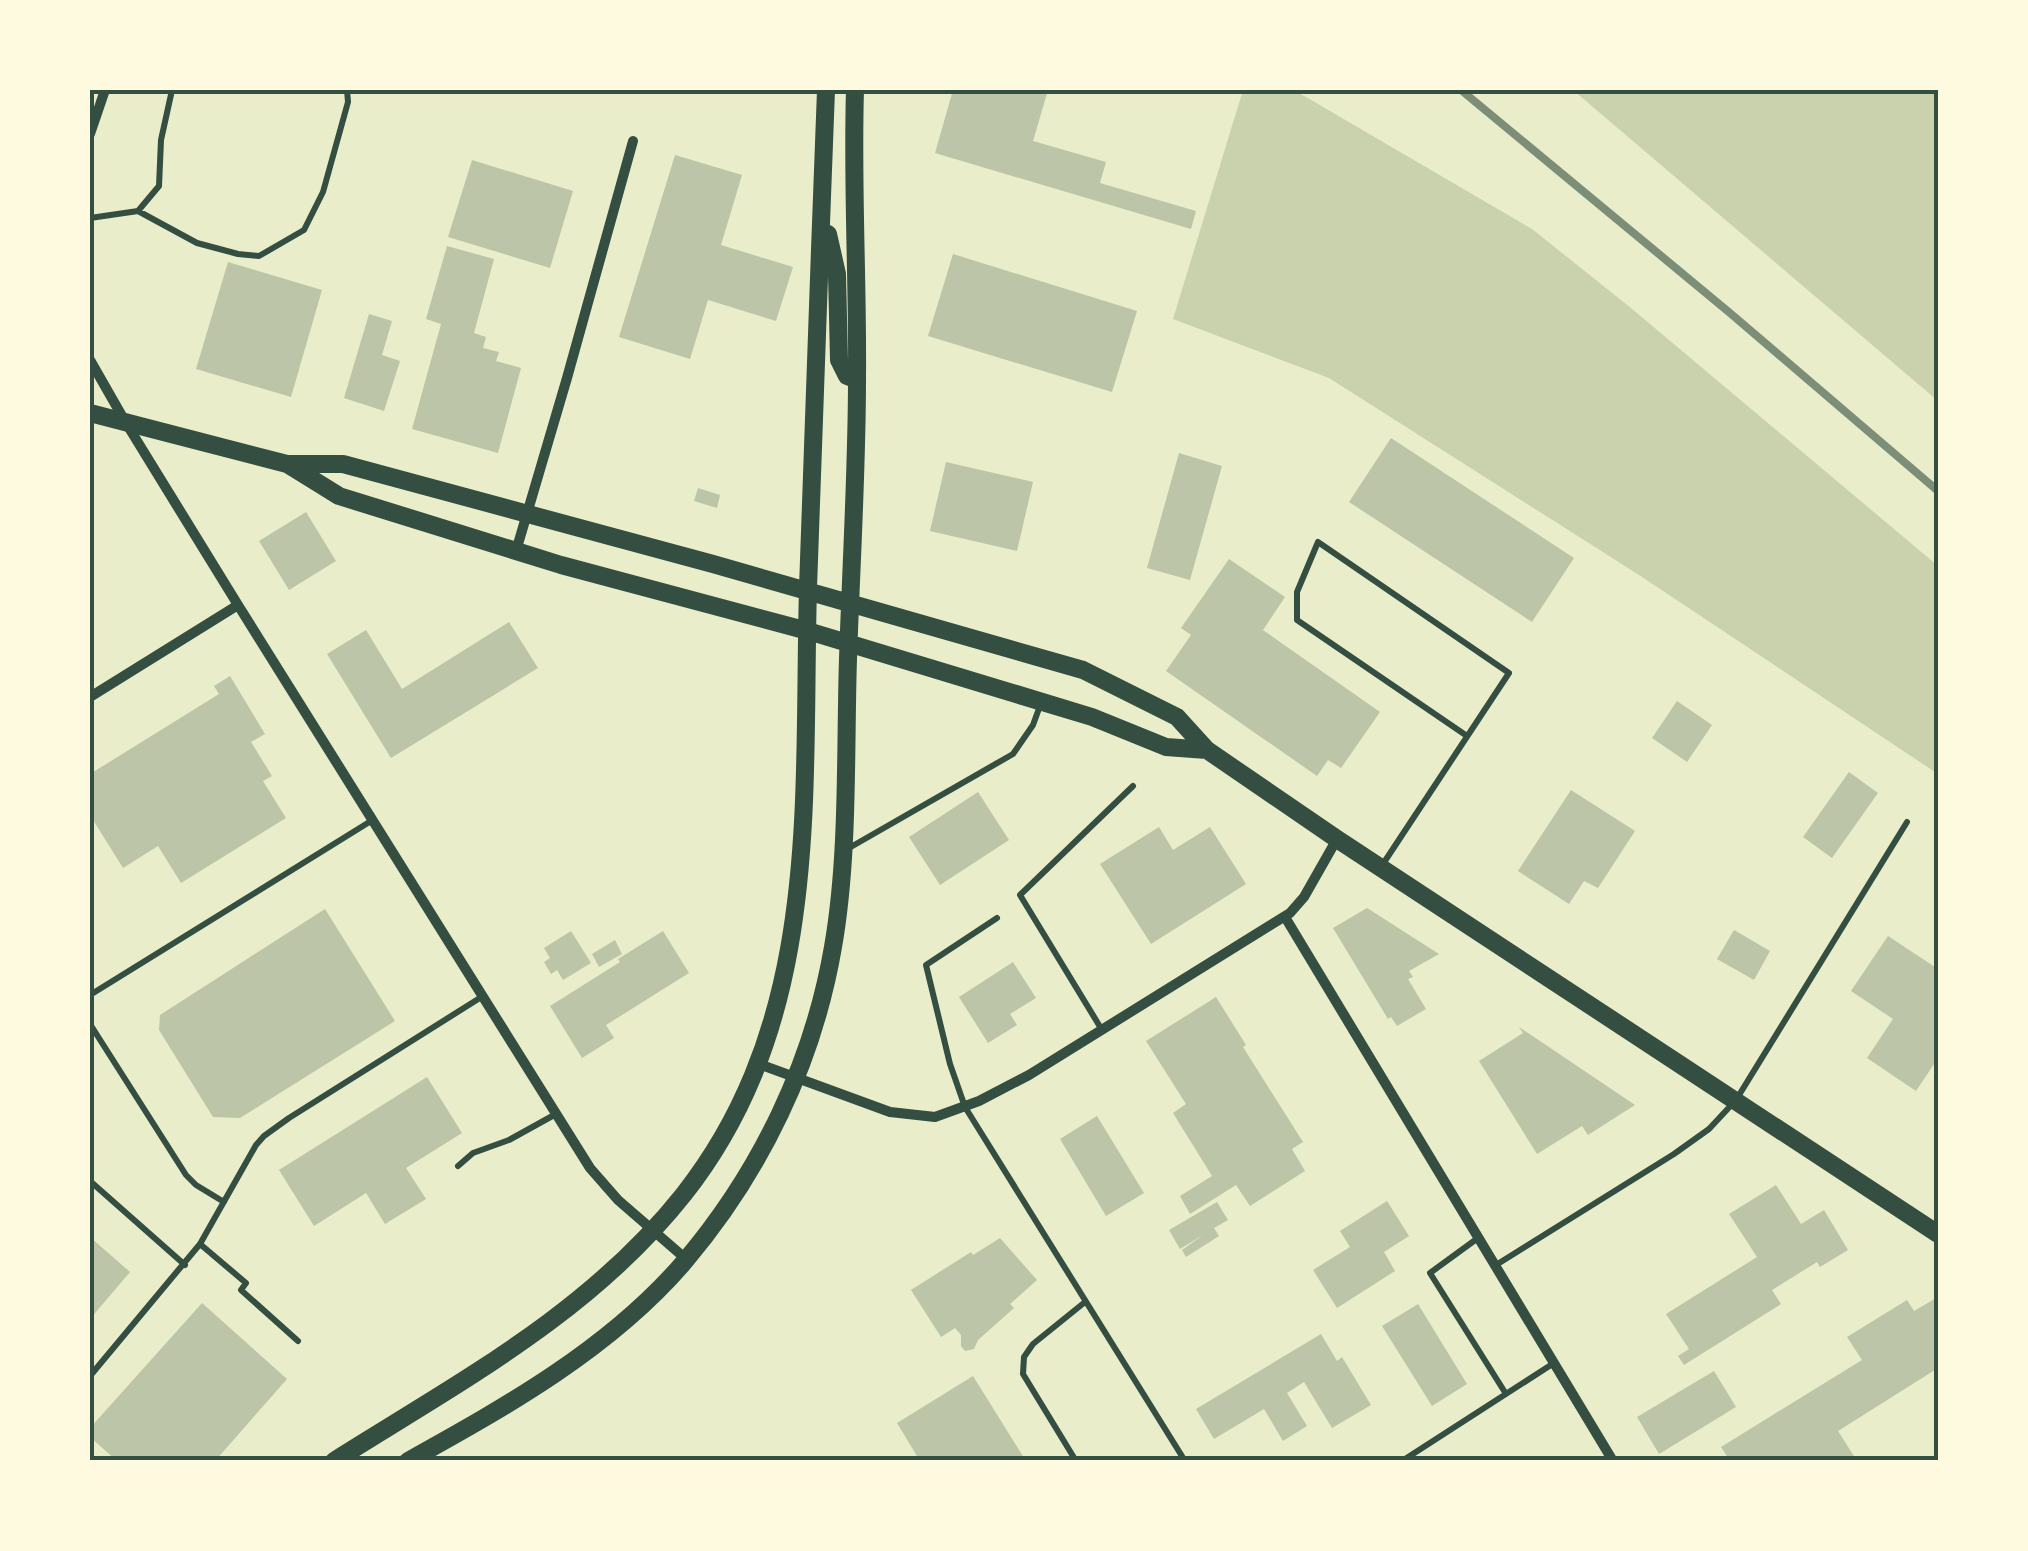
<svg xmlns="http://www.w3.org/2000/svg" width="2028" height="1551" viewBox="0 0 2028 1551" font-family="'PT Sans',sans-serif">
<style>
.green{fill:#cad2ad}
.building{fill:#bcc5a7}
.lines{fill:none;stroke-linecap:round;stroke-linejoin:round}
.service{stroke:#344e41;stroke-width:6}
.minor{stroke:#344e41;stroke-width:10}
.primary{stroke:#344e41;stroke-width:18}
.rail{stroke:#7c8e77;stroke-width:8}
.neatline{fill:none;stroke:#344e41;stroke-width:4}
</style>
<rect width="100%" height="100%" fill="#e9edc9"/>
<path class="green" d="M 1243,90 L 1294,90 L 1532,229 L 1631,308 L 1938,566 L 1938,774 L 1639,575 L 1329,378 L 1173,319 Z
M 1573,90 L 1938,90 L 1938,401 Z"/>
<path class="building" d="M 953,90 L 1048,90 L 1033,141 L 1106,162 L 1100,183 L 1196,211 L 1191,229 L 935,153 Z
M 675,155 L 742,175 L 721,245 L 793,267 L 776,321 L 708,300 L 690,359 L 619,337 Z
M 472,160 L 573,191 L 550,268 L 448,237 Z
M 447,246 L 494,259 L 474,333 L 486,337 L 483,348 L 499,352 L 496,361 L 521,368 L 498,453 L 412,429 L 441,324 L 426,319 Z
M 953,254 L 1137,311 L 1112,392 L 928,336 Z
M 228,262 L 322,290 L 291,397 L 196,369 Z
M 369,314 L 392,321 L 382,355 L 400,361 L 384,411 L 344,398 Z
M 1391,438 L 1574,558 L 1532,622 L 1349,502 Z
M 1179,453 L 1222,466 L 1190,580 L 1147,568 Z
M 946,462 L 1033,482 L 1017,551 L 930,531 Z
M 698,488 L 720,495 L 717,508 L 694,501 Z
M 306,512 L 336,561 L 289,590 L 259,541 Z
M 1229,559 L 1285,597 L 1263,630 L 1380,712 L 1341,768 L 1328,760 L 1317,776 L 1166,671 L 1191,635 L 1181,628 Z
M 509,622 L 538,668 L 391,758 L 327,654 L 366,630 L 402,689 Z
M 230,676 L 265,734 L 251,742 L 272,776 L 263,781 L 286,818 L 181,883 L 158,846 L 123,868 L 90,815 L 90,774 L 219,694 L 214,686 Z
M 1677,701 L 1712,725 L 1687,762 L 1652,738 Z
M 1849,772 L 1878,793 L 1832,858 L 1803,837 Z
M 1571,790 L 1635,831 L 1598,888 L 1584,881 L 1569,904 L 1518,871 Z
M 978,792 L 1009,840 L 940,885 L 909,837 Z
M 1159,827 L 1173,850 L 1210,827 L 1246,884 L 1151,944 L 1100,864 Z
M 1367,908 L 1439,954 L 1409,971 L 1413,977 L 1408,979 L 1426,1009 L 1397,1026 L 1391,1017 L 1388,1019 L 1333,928 Z
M 325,909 L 395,1021 L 240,1118 L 213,1117 L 159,1030 L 160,1015 Z
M 1734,930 L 1770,951 L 1754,980 L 1717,959 Z
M 571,931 L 591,963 L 563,980 L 557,970 L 551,974 L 544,962 L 550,958 L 544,948 Z
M 663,931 L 689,973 L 606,1025 L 614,1038 L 582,1058 L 550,1006 L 620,962 L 618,959 Z
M 1888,936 L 1938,969 L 1938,1058 L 1916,1091 L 1867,1058 L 1893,1019 L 1851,991 Z
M 615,940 L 622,954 L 599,967 L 592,954 Z
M 1013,962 L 1036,998 L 1010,1014 L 1017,1025 L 988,1043 L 959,997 Z
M 1216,997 L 1246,1045 L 1243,1047 L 1303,1142 L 1292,1149 L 1305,1171 L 1250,1206 L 1236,1185 L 1190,1214 L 1180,1196 L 1212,1176 L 1173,1113 L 1186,1104 L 1146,1041 Z
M 1519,1027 L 1635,1105 L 1588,1135 L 1582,1126 L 1537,1154 L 1479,1061 L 1523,1033 Z
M 427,1077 L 462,1133 L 406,1168 L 426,1199 L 385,1224 L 366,1193 L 314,1226 L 279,1170 Z
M 1097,1116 L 1144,1193 L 1106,1216 L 1060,1139 Z
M 1776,1185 L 1801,1224 L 1824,1210 L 1848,1250 L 1820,1267 L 1817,1262 L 1772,1290 L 1781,1304 L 1684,1365 L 1678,1356 L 1689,1349 L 1666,1314 L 1757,1257 L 1729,1214 Z
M 1387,1201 L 1409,1236 L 1384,1252 L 1395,1271 L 1337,1308 L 1313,1270 L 1350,1247 L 1340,1231 Z
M 1217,1202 L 1228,1220 L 1214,1228 L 1219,1236 L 1186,1257 L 1182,1250 L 1203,1235 L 1180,1249 L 1169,1230 Z
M 90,1237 L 130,1272 L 90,1319 Z
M 1000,1238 L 1037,1280 L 1010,1304 L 1014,1308 L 978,1340 L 974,1349 L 965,1351 L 961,1346 L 961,1335 L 955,1328 L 941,1337 L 911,1290 L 971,1252 L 973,1255 Z
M 1938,1297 L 1938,1368 L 1838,1431 L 1857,1461 L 1730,1461 L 1721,1447 L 1862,1360 L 1847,1337 L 1907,1300 L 1914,1311 Z
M 202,1303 L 287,1379 L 215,1461 L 117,1461 L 90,1437 L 90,1428 Z
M 1418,1304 L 1467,1384 L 1432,1406 L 1382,1326 Z
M 1321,1334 L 1337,1361 L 1342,1357 L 1371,1405 L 1332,1428 L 1304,1382 L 1287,1393 L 1307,1426 L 1283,1441 L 1264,1409 L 1214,1439 L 1196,1409 Z
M 1714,1371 L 1736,1407 L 1659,1454 L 1637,1417 Z
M 973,1376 L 1026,1461 L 920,1461 L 897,1423 Z"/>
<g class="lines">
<path class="service" d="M 138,211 L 159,186 L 161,140 L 172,90
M 90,218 L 138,211 L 197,243 L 238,254 L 259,256 L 304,230 L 323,192 L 348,102 L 347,90
M 849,848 L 1013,754 L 1033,725 L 1041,703
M 1381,867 L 1509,673 L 1318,542 L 1297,592 L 1297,620 L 1467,736
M 997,918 L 926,965 L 950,1064 L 965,1107 L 1185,1461
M 90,995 L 371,821
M 90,1024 L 186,1175 L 196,1185 L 224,1202
M 1102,1030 L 1020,895 L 1133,786
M 458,1166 L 473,1153 L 509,1140 L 556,1114
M 90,1181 L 185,1265
M 1478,1238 L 1430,1273 L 1506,1394
M 200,1244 L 246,1283 L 241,1290 L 298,1341
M 1496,1265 L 1674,1154 L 1709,1129 L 1736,1100 L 1907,822
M 90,1376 L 200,1244 L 256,1145 L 264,1136 L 289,1118 L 483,996
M 1076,1461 L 1023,1374 L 1024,1357 L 1033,1344 L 1085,1302
M 1402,1461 L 1554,1363"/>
<path class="minor" d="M 90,134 L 105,90
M 90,360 L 126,423 L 238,605 L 590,1168 L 618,1200 L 686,1259
M 516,551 L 567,378 L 633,141
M 90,697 L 238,605
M 1285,917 L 1613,1461
M 759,1064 L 890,1112 L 935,1117 L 979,1101 L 1029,1075 L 1290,913 L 1304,897 L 1337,839"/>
<path class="primary" d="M 828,234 L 837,274 L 839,360 L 847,376 L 857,380
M 90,413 L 287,464 L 343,464 L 713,564 L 1083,670 L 1177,717 L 1207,750 L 1337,839 L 1938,1234
M 289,465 L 339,496 L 561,565 L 808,631 L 1092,717 L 1166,747 L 1207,750
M 334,1461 C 459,1382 590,1313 684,1194 C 823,1017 802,799 808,588 C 813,422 820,256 826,90
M 408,1461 C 507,1406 611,1348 685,1261 C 761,1171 813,1063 833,947 C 849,856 845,752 848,659 C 851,566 857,472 857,379 C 858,282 852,186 855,90"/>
<path class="rail" d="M 1461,90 L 1730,313 L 1938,491"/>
</g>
<rect width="2028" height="1551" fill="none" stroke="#fefae0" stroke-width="185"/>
<rect x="92" y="92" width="1844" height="1366" class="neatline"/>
</svg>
